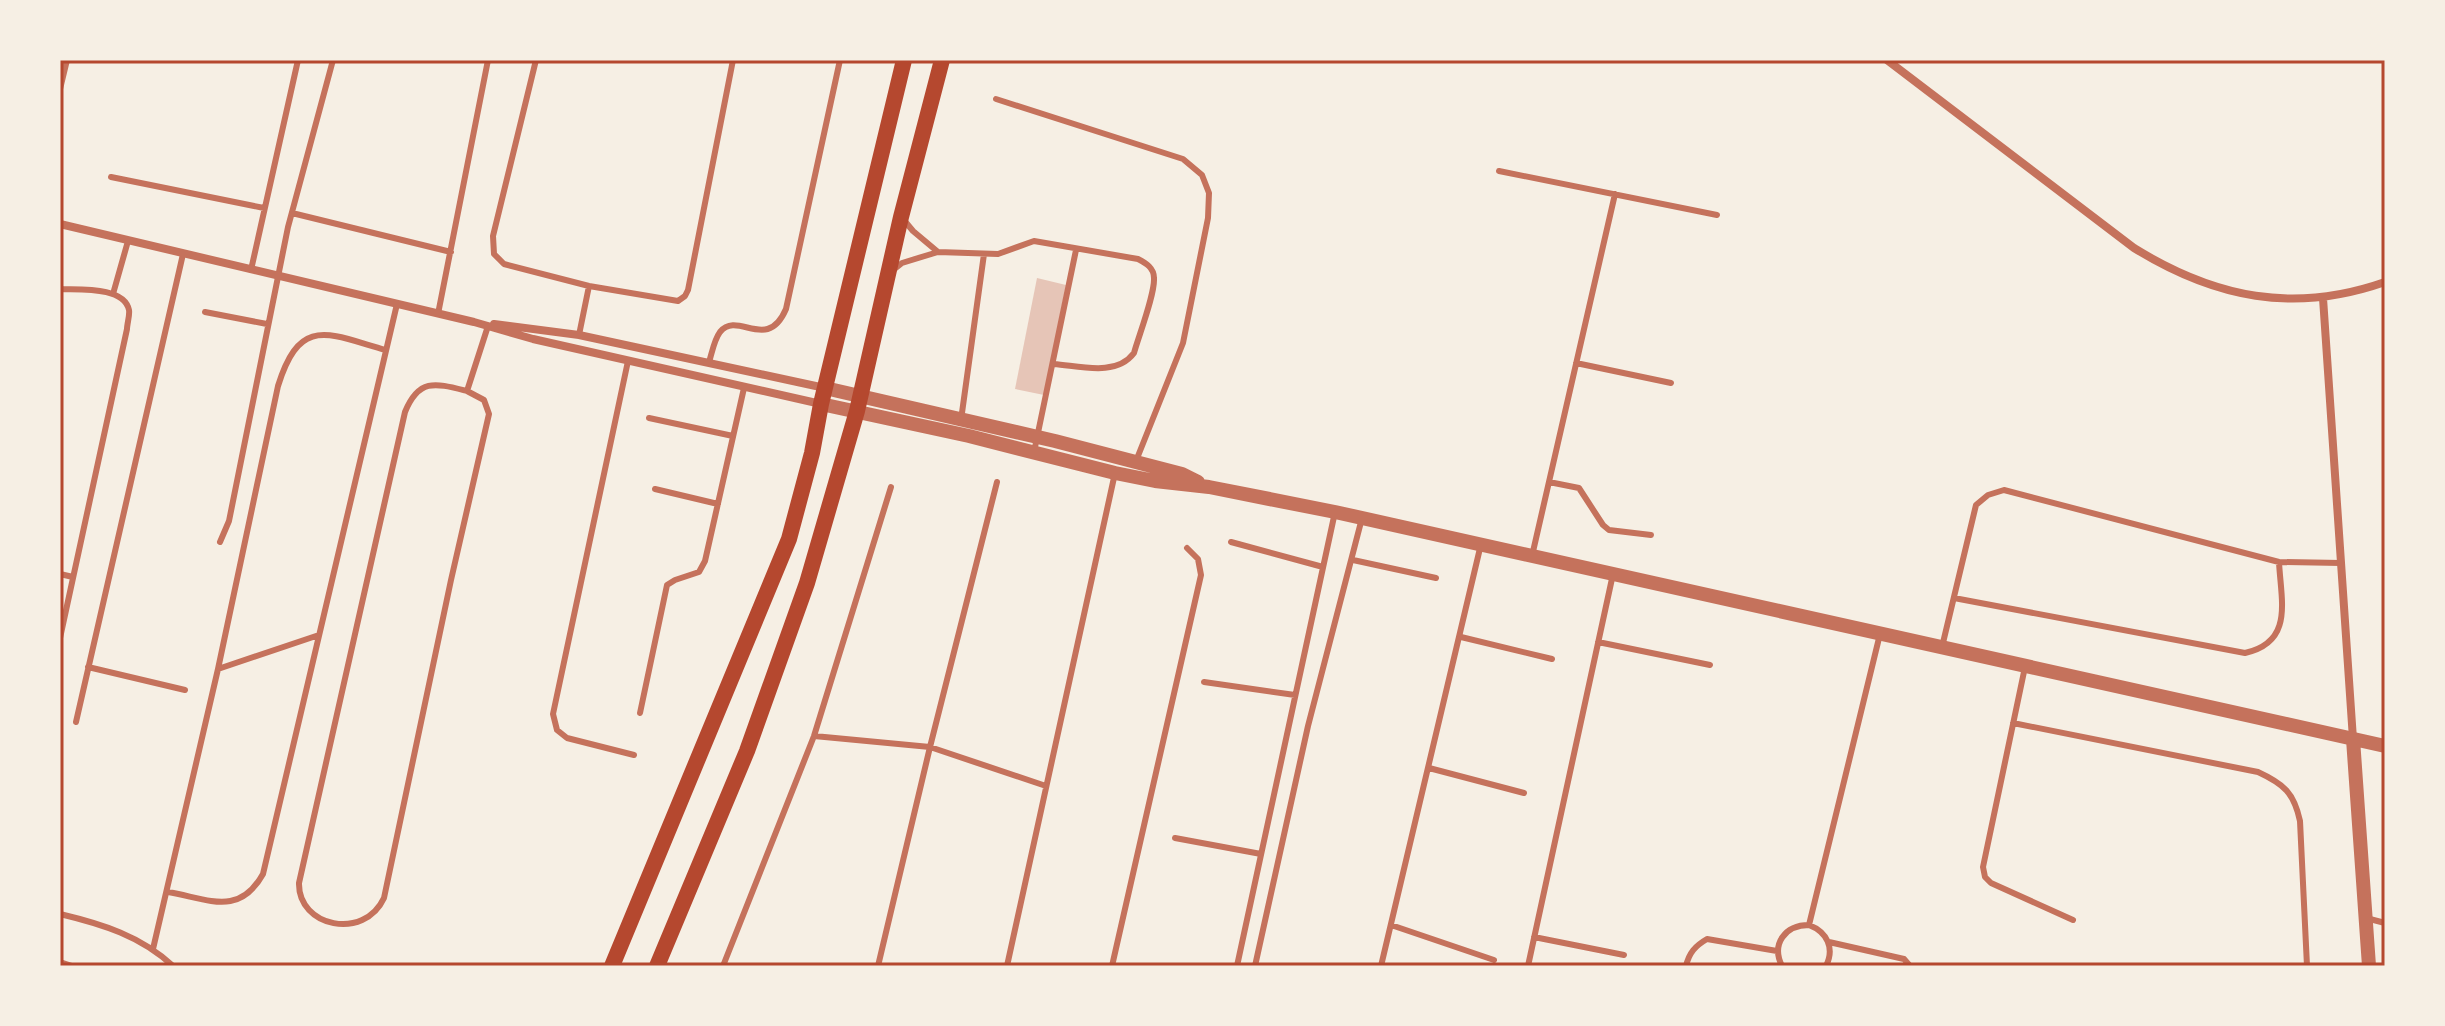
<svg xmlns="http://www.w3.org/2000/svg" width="2445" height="1026" viewBox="0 0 2445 1026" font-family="'PT Sans',sans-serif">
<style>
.building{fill:#e6c5b7}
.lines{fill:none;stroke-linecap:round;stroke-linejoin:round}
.service{stroke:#c5725c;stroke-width:6}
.minor{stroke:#c5725c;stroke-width:8}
.tertiary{stroke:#c5725c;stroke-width:14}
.secondary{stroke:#b5482f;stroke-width:16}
.neatline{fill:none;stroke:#b5482f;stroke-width:3}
</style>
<rect width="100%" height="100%" fill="#f6efe4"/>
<path class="building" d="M 1037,278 L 1066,285 L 1044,395 L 1015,389 Z"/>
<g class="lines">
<path class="service" d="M 536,60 L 493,236 L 494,254 L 504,264 L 589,286 L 678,301 L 685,296 L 688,290 L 733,60
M 60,89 L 67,60
M 996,99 L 1183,159 L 1202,175 L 1209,193 L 1208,218 L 1183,343 L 1136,461
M 1499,171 L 1717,215
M 111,177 L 264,208
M 292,213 L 451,252
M 903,219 L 913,231 L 938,252
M 251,270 L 298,60
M 892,271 L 902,263 L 938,252 L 998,254 L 1034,241 L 1138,259 C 1146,263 1154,268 1154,278 C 1155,294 1139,335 1134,353 C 1116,377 1080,366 1054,364
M 60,289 C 79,290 124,286 129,310 C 130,315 127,324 127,329 L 60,638
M 113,294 L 128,241
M 205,312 L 267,324
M 438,314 L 488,60
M 579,335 L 589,286
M 628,361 L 553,714 L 557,730 L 567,738 L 634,755
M 709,362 C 712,353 714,340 720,332 C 738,310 767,353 786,309 L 840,60
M 1576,363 L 1671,383
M 467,391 C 435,383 419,378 405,412 L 299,883 C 298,927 364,941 384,898 L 451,580 L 489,414 L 484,400 L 467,391 L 488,326
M 649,418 L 733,436
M 961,420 L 984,254
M 1034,452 L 1076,250
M 1549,482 L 1579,488 L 1603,525 L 1609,530 L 1651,535
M 655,489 L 718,504
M 220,542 L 229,521 L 288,227 L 333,60
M 1231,542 L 1323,567
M 1532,556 L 1615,194
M 1353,560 L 1436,578
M 60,574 L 73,577
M 1954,598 L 2245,653 C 2294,642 2281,601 2279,562
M 1461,637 L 1552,659
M 1598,642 L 1710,665
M 1942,647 L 1976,505 L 1988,495 L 2004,490 L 2279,562 L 2341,563
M 88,667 L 185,690
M 2025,667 L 1983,867 L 1985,877 L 1991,883 L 2073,920
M 218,669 L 319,635
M 1204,682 L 1295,695
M 640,713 L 667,585 L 675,580 L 699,572 L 705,561 L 744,388
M 76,722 L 183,254
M 2013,723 L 2258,772 C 2284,784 2294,793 2300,821 L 2307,966
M 814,736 L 930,747 L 1046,786
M 1429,768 L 1524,793
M 1175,838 L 1261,854
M 168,892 C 209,899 239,917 263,874 L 397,304
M 60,914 C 102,924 141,936 173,966
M 2366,918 L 2385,923
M 1391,925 L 1494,960
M 1809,925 L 1880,634
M 1534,937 L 1624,955
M 1829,942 L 1904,959 L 1910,966
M 153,949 L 218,669 L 278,386 C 300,315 328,334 386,350
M 60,962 L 72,966
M 723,966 L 814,736 L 891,487
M 878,966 L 930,747 L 997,482
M 1007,966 L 1115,473
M 1112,966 L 1201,575 L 1198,559 L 1187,548
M 1237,966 L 1335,512
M 1255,966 L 1308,726 L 1362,518
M 1381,966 L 1481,544
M 1528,966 L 1613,574
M 1686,966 C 1689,953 1695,946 1707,939 L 1777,951
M 1782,966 C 1771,944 1785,925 1809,925 C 1827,932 1835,948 1826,966"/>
<path class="minor" d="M 1887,60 L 2134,248 C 2215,298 2294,314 2385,282
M 60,224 L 474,322 L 533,339 L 821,404
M 2323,298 L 2353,739
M 494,324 L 579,335 L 825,388"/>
<path class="tertiary" d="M 825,388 L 1055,441 L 1182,474 L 1198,482
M 821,404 L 969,436 L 1115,473 L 1155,481 L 1209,487 L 1335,512 L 2385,746
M 2353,739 L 2369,966"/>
<path class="secondary" d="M 612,966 L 789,539 L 812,453 L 821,404 L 904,60
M 657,966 L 747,751 L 807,583 L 857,411 L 901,217 L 942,60"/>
</g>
<rect width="2445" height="1026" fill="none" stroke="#f6efe4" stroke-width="124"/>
<rect x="62" y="62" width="2321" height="902" class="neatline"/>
</svg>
